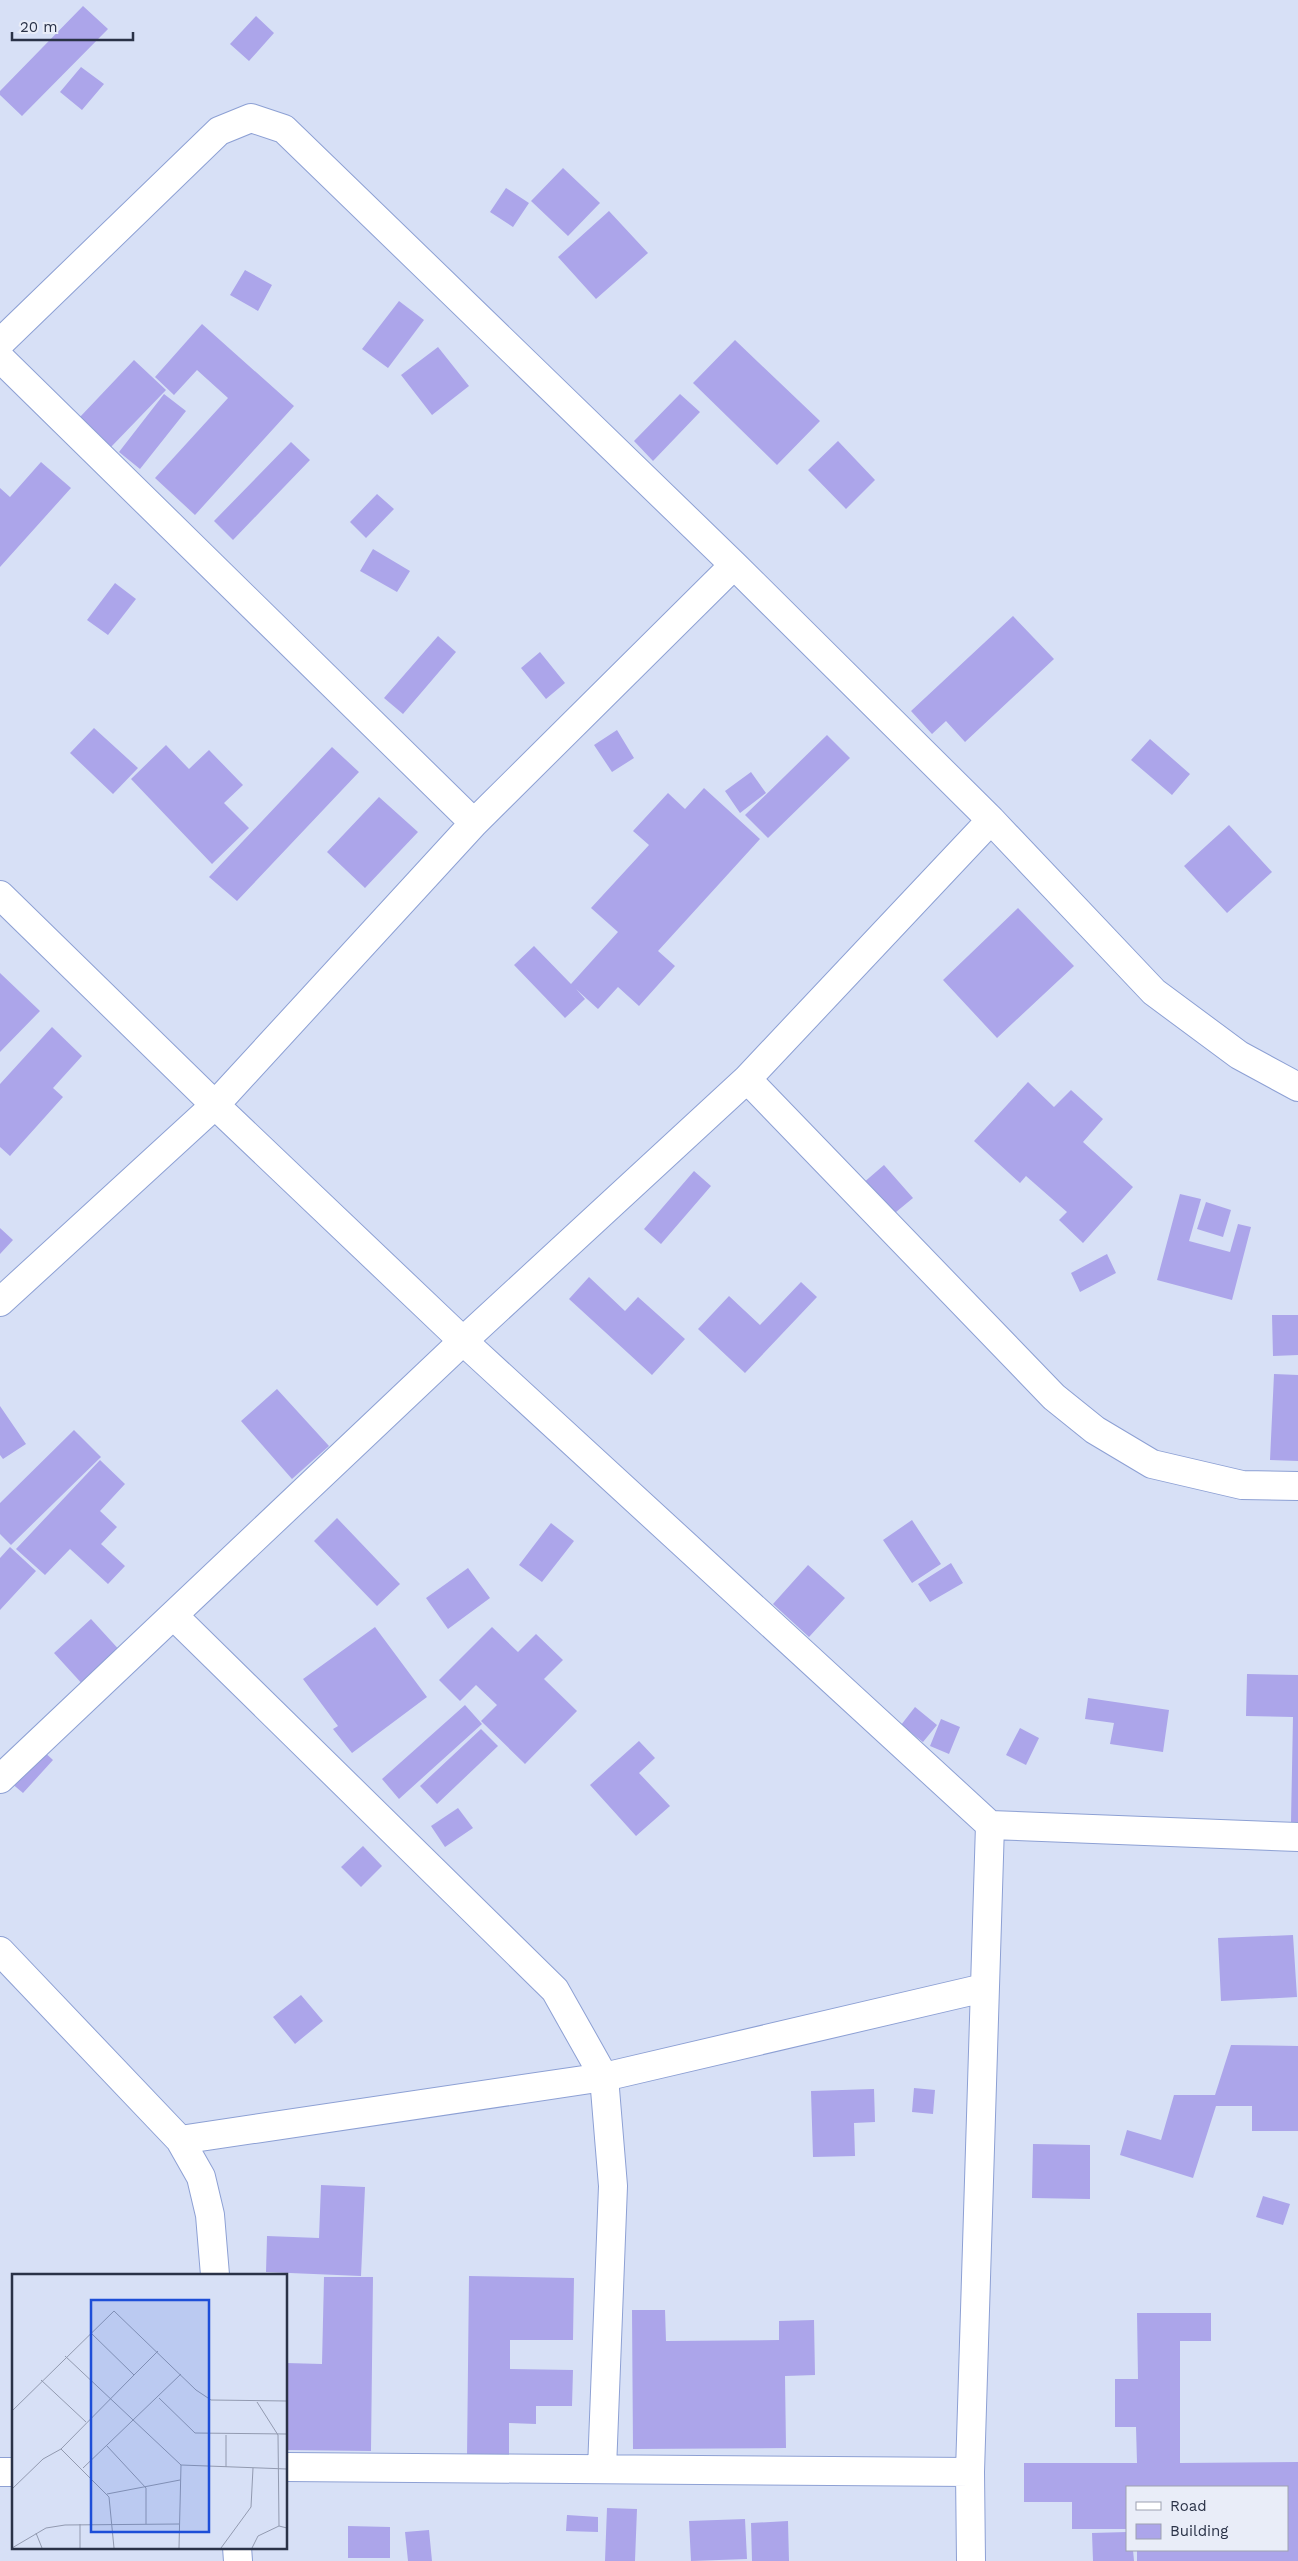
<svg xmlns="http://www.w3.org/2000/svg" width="1298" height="2561" viewBox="0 0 1298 2561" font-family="'Work Sans',sans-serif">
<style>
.building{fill:#aca5ea}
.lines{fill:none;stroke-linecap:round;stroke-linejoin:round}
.minor-casing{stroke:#8da0d4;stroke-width:30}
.minor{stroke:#fff;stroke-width:28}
.inset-road{fill:none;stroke:#929ab0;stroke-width:1}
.view{fill:#1d4ed8;fill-opacity:0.15;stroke:#1d4ed8;stroke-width:2.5}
.inset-edge{fill:none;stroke:#2a3247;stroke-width:2.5}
</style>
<rect width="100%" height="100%" fill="#d7e0f6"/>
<path class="building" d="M 83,6 L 108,29 L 22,116 L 0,95 L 0,91 Z
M 256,16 L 274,33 L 249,61 L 230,44 Z
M 81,67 L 104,84 L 82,110 L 60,92 Z
M 563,168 L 600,203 L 568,236 L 531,201 Z
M 506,188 L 529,203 L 513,227 L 490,212 Z
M 609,211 L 648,253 L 596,299 L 558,257 Z
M 245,270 L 272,285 L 258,311 L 230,295 Z
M 399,301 L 424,320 L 388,368 L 362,349 Z
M 202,324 L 294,406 L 195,515 L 155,478 L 228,398 L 197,370 L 174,395 L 155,377 Z
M 735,340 L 820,421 L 777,465 L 693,383 Z
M 438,347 L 469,386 L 432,415 L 401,375 Z
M 134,360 L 166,390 L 111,447 L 80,417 Z
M 164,394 L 186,411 L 140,469 L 119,452 Z
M 680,394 L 700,412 L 653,461 L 634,441 Z
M 838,441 L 875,480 L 846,509 L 808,470 Z
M 291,442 L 310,460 L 233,540 L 214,521 Z
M 41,462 L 71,488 L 0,567 L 0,488 L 10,497 Z
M 377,494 L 394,509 L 366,538 L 350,522 Z
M 373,549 L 410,571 L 397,592 L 360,571 Z
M 115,583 L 136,599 L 108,635 L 87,620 Z
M 1013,616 L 1054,659 L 965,742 L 946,721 L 932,734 L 911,711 Z
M 438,636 L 456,652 L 403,714 L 384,698 Z
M 540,652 L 565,683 L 546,699 L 521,668 Z
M 94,728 L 138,768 L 113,794 L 70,753 Z
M 617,730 L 634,758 L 612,772 L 594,745 Z
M 827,735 L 850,758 L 768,838 L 745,815 Z
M 1150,739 L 1190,774 L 1172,795 L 1131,760 Z
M 166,745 L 189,769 L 209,750 L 243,785 L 224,803 L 249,828 L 212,864 L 131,779 Z
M 332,747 L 359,772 L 237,901 L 209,877 Z
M 751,772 L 766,793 L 740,813 L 725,791 Z
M 704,788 L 760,839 L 658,951 L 675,966 L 639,1006 L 618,987 L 598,1009 L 576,989 L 585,999 L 565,1018 L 514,965 L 534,946 L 571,984 L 618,932 L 591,908 L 649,845 L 633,831 L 668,793 L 685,809 Z
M 379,797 L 418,832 L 365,888 L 327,852 Z
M 1229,825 L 1272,872 L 1227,913 L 1184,866 Z
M 1018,908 L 1074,966 L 997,1038 L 943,980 Z
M 0,973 L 40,1011 L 0,1052 Z
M 52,1027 L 82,1056 L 53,1088 L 63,1097 L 10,1156 L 0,1147 L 0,1084 Z
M 1028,1082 L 1054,1107 L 1071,1090 L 1103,1119 L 1083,1142 L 1133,1187 L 1083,1243 L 1059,1220 L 1067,1212 L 1026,1176 L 1020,1183 L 974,1141 Z
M 884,1165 L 913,1198 L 890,1217 L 862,1184 Z
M 694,1171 L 711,1186 L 661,1244 L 644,1229 Z
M 1180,1194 L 1201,1199 L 1189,1241 L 1230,1252 L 1238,1224 L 1251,1227 L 1232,1300 L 1157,1280 Z
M 1206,1202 L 1231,1210 L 1223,1237 L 1197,1229 Z
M 0,1228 L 13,1240 L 0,1254 Z
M 1107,1254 L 1116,1273 L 1080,1292 L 1071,1273 Z
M 589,1277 L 625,1311 L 638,1297 L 685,1339 L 652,1375 L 569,1299 Z
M 801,1282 L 817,1297 L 745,1373 L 698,1329 L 729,1296 L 760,1325 Z
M 1272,1315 L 1298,1315 L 1298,1355 L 1273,1356 Z
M 1274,1374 L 1298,1375 L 1298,1461 L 1270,1460 Z
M 277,1389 L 329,1446 L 292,1479 L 241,1421 Z
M 0,1406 L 26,1444 L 3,1459 L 0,1455 Z
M 74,1430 L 101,1457 L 11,1545 L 0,1534 L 0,1503 Z
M 100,1460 L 125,1484 L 100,1511 L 117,1527 L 101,1544 L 125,1566 L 108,1584 L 70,1549 L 45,1575 L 16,1549 Z
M 337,1518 L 400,1584 L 377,1606 L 314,1541 Z
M 912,1520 L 941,1564 L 912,1583 L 883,1540 Z
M 551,1523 L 574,1541 L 542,1582 L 519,1565 Z
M 10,1547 L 36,1571 L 0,1610 L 0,1558 Z
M 951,1563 L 963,1583 L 930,1602 L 918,1584 Z
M 808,1565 L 845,1598 L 809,1637 L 773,1604 Z
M 468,1568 L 490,1598 L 448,1629 L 426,1598 Z
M 91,1619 L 123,1654 L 85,1687 L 54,1653 Z
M 375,1627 L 427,1697 L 352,1753 L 333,1729 L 338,1726 L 303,1679 Z
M 492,1627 L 518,1652 L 536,1634 L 563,1660 L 544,1679 L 577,1711 L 525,1764 L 481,1721 L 497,1705 L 476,1685 L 460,1701 L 439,1680 Z
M 1247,1674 L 1298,1675 L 1298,1822 L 1291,1822 L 1293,1717 L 1246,1716 Z
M 1088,1698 L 1169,1710 L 1163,1752 L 1110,1744 L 1114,1723 L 1085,1719 Z
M 465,1705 L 482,1724 L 399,1799 L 382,1779 Z
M 915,1707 L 937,1725 L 923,1742 L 901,1725 Z
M 941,1719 L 960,1727 L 949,1754 L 930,1746 Z
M 1020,1728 L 1039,1738 L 1026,1765 L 1006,1755 Z
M 481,1729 L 498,1746 L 437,1804 L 420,1786 Z
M 639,1741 L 655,1758 L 639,1773 L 670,1806 L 636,1836 L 590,1785 Z
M 40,1748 L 53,1760 L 23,1793 L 10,1782 Z
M 458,1808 L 473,1828 L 445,1847 L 431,1826 Z
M 363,1846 L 382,1866 L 361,1887 L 341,1867 Z
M 1293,1935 L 1297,1997 L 1221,2001 L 1218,1938 Z
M 301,1995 L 323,2021 L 295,2044 L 273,2017 Z
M 1231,2045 L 1298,2046 L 1298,2131 L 1252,2131 L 1252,2106 L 1216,2106 L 1193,2178 L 1120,2155 L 1127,2130 L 1161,2140 L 1174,2095 L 1215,2095 Z
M 914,2088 L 935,2090 L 933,2114 L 912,2112 Z
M 874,2089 L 875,2122 L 854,2123 L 855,2156 L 813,2157 L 811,2091 Z
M 1033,2144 L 1090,2145 L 1090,2199 L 1032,2198 Z
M 321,2185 L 365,2187 L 361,2276 L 266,2272 L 267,2236 L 319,2238 Z
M 1263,2196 L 1290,2204 L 1283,2225 L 1256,2217 Z
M 469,2276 L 574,2278 L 573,2340 L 510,2340 L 510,2369 L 573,2370 L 572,2406 L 536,2406 L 536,2424 L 509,2423 L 509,2458 L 467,2457 Z
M 324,2277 L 373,2277 L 371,2451 L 286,2450 L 286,2363 L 322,2364 Z
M 632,2310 L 665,2310 L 666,2341 L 779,2340 L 779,2321 L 814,2320 L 815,2375 L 785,2376 L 786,2448 L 633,2449 Z
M 1137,2313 L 1211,2313 L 1211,2341 L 1180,2341 L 1180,2463 L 1298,2462 L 1298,2561 L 1137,2561 L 1137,2550 L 1287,2550 L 1287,2487 L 1127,2487 L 1127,2529 L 1072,2529 L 1072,2502 L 1024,2502 L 1024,2463 L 1137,2463 L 1136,2427 L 1115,2427 L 1115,2379 L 1138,2379 Z
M 607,2508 L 637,2509 L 635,2561 L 605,2561 Z
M 567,2515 L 598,2517 L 598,2532 L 566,2531 Z
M 745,2519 L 747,2559 L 691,2561 L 689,2521 Z
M 788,2521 L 789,2561 L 752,2561 L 751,2523 Z
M 348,2526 L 390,2527 L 390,2558 L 348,2558 Z
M 429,2530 L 432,2561 L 408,2561 L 405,2532 Z
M 1127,2532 L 1127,2550 L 1133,2550 L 1134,2561 L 1093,2561 L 1092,2533 Z"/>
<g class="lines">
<g class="minor-casing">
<path id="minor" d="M 0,343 L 219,131 L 251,118 L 284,129 L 734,565 L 991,820 L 1154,992 L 1239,1055 L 1298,1087
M 0,358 L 474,823 L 734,565
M 0,895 L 215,1105 L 463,1341 L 990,1825 L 970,2472 L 971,2561
M 747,1079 L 1054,1397 L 1095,1430 L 1152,1464 L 1242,1485 L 1298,1486
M 0,1302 L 215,1105 L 474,823
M 174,1616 L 555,1990 L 604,2077 L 613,2186 L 602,2469
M 0,1779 L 463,1341 L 747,1079 L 991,820
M 990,1825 L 1298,1837
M 0,1951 L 180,2140 L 201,2177 L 210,2215 L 215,2275
M 180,2140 L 604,2077 L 984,1988
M 286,2467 L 970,2472
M 0,2472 L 14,2472
M 237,2547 L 238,2561"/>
</g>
<use href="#minor" class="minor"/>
</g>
<g transform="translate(12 2274)">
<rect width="275" height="275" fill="#d7e0f6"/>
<path class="inset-road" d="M 78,58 L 122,101 L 146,77M 53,82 L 169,191 L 167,274M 29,106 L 74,148M 147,124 L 183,159 L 275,160M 245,128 L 266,161 L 267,252 L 275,254M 0,137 L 102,37 L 184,116 L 199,126 L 275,127M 95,172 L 134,214 L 134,250M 49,175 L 97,223 L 102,274M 169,191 L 275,195M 214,193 L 214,161M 71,194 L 169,100M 0,215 L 31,185 L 49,175 L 122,101M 95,220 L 168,206M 24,259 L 30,274M 0,274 L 34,254 L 53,251 L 167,250M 68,274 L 68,250M 209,274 L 239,233 L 241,194M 240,274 L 246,262 L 267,252"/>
<path class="view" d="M 79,26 L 197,26 L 197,258 L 79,258 Z"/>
<rect width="275" height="275" class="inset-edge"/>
</g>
<rect x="1126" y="2486" width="162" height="65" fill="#e9edf8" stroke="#9da2b1"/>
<rect x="1136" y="2502" width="25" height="8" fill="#ffffff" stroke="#9da2b1"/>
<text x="1170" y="2511" font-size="15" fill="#2a3247">Road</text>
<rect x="1136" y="2524" width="25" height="15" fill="#aca5ea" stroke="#9da2b1"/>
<text x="1170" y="2536" font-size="15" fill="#2a3247">Building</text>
<path d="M12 32v8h121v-8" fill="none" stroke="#2a3247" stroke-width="2.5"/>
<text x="20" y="32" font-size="15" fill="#2a3247" stroke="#e9edf8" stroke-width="4" paint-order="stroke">20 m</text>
</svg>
